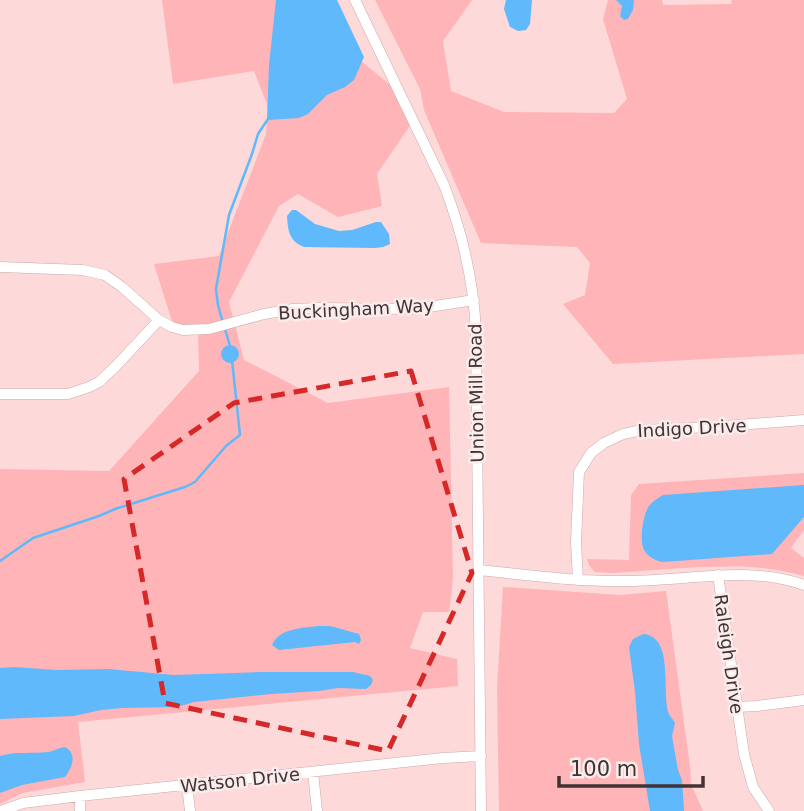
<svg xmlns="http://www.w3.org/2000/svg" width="804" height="811" viewBox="0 0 804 811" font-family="'DejaVu Sans',sans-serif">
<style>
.green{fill:#ffb4b7}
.water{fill:#5fb9fa}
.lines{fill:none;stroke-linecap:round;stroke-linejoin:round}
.stream{stroke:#5fb9fa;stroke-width:2.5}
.minor-casing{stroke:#ccaaab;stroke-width:11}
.minor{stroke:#fff;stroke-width:10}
.marked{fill:none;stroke:#d62828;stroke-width:5;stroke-dasharray:14 9;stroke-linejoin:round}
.labels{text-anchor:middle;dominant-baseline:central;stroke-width:5;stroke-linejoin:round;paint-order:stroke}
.street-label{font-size:18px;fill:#413334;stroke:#fbecec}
</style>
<rect width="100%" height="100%" fill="#fdd9da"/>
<path class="green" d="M 162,0 L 321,0 L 348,50 L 395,89 L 411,124 L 377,174 L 382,206 L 338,217 L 298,194 L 279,206 L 229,302 L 244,360 L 328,403 L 449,387 L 453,579 L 449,612 L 423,612 L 410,648 L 457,659 L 458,686 L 78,722 L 85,782 L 23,793 L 0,804 L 0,469 L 109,471 L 199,371 L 198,334 L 175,331 L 154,264 L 219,256 L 266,134 L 268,107 L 254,71 L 173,84 Z
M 375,0 L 472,0 L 443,41 L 451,91 L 504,112 L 614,113 L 627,99 L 603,19 L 608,0 L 662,0 L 663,5 L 731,4 L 732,0 L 804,0 L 804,354 L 613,364 L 563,304 L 585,295 L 590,263 L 577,247 L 481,243 L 424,110 L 420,89 Z
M 804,473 L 804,530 L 791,548 L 804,558 L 804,576 C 764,564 725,566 683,568 C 659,570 636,571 612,573 L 595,572 L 589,565 L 587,559 L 629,560 L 631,495 L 639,484 Z
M 503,587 L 620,595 L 666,591 L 690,766 L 691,784 L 703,811 L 499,811 L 497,687 Z"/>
<path class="water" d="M 276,0 L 337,0 L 364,57 L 354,80 L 345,87 L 327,95 L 308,114 L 299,118 L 267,120 L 269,65 Z
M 506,0 L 532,0 L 530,24 L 526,30 L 518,31 L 510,27 L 504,9 Z
M 616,0 L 634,0 L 633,10 L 628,19 L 624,20 L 620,16 L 622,6 Z
M 292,210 L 296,210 L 315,224 L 339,231 L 352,230 L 376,222 L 381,222 L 389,234 L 390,244 L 383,247 L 375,248 L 304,247 C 289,241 288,231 287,216 Z
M221 354a9 9 0 1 1 18 0a9 9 0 1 1-18 0Z
M 804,485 L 804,517 L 772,554 L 663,562 C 656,561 648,557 644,550 C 639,541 643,514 649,506 C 653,501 658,498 663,495 Z
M 319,626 L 330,626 L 359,634 L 361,640 L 359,644 L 355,642 L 279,650 L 272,645 C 279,628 303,628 319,626 Z
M 643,634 C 675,636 661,694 669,714 C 670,716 674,721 675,723 L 672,736 L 678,770 L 682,780 L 684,811 L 650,811 L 639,744 L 635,692 L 629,647 L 633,639 Z
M 14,667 L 56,670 L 108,669 L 174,675 L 263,672 L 353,672 L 370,676 L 373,680 L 371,685 L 366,689 L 338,688 L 319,691 L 271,694 L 194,702 L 177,707 L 122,708 L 101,710 L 74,716 L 0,719 L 0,668 Z
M 65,747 C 78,754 72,768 65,777 L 22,785 L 0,793 L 0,756 C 16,751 32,754 48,752 C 54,751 58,748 65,747 Z"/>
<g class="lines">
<path class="stream" d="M 223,323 L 218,305 L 216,289 L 229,215 L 252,154 L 258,134 L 268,119
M 225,329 L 230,346
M 0,561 L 33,538 L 99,516 L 115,509 L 185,487 L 195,482 L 226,446 L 240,435 L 232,360"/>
<g class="minor-casing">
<path id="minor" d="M 355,0 L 444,185 C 463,234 474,282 476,334 L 481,811
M 0,267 L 83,270 L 105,275 L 122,287 L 159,320 L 172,327 L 183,330 L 209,329 L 264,314 L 293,309 L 319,308 L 416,309 L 474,300
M 0,394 L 68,394 L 89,387 L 99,382 L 115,367 L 159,320
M 479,570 C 528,575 578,582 628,581 C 687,581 747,565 804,585
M 718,575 L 744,754 L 753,787 L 769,811
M 578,580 L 576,542 L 579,472 L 591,453 L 604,443 L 623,434 L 642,430 L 711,427 L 804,420
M 736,707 L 757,706 L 804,700
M 313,772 L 317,811
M 187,785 L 190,811
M 80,796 L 80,811
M 1,811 L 23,803 L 80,796 L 443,758 L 481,756"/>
</g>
<use href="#minor" class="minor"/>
</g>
<path class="marked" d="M 411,371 L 472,573 L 388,751 L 165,703 L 124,479 L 234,403 Z"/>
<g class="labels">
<g class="street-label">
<text transform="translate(356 309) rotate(-3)">Buckingham Way</text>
<text transform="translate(476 393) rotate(-91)">Union Mill Road</text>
<text transform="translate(692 428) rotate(-3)">Indigo Drive</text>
<text transform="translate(729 654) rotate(82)">Raleigh Drive</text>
<text transform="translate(240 780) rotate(-6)">Watson Drive</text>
</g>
</g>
<path d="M559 776v10h144v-10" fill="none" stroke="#413334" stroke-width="3.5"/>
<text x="570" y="776" font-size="21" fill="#413334" stroke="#fbecec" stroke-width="5" paint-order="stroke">100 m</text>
</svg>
